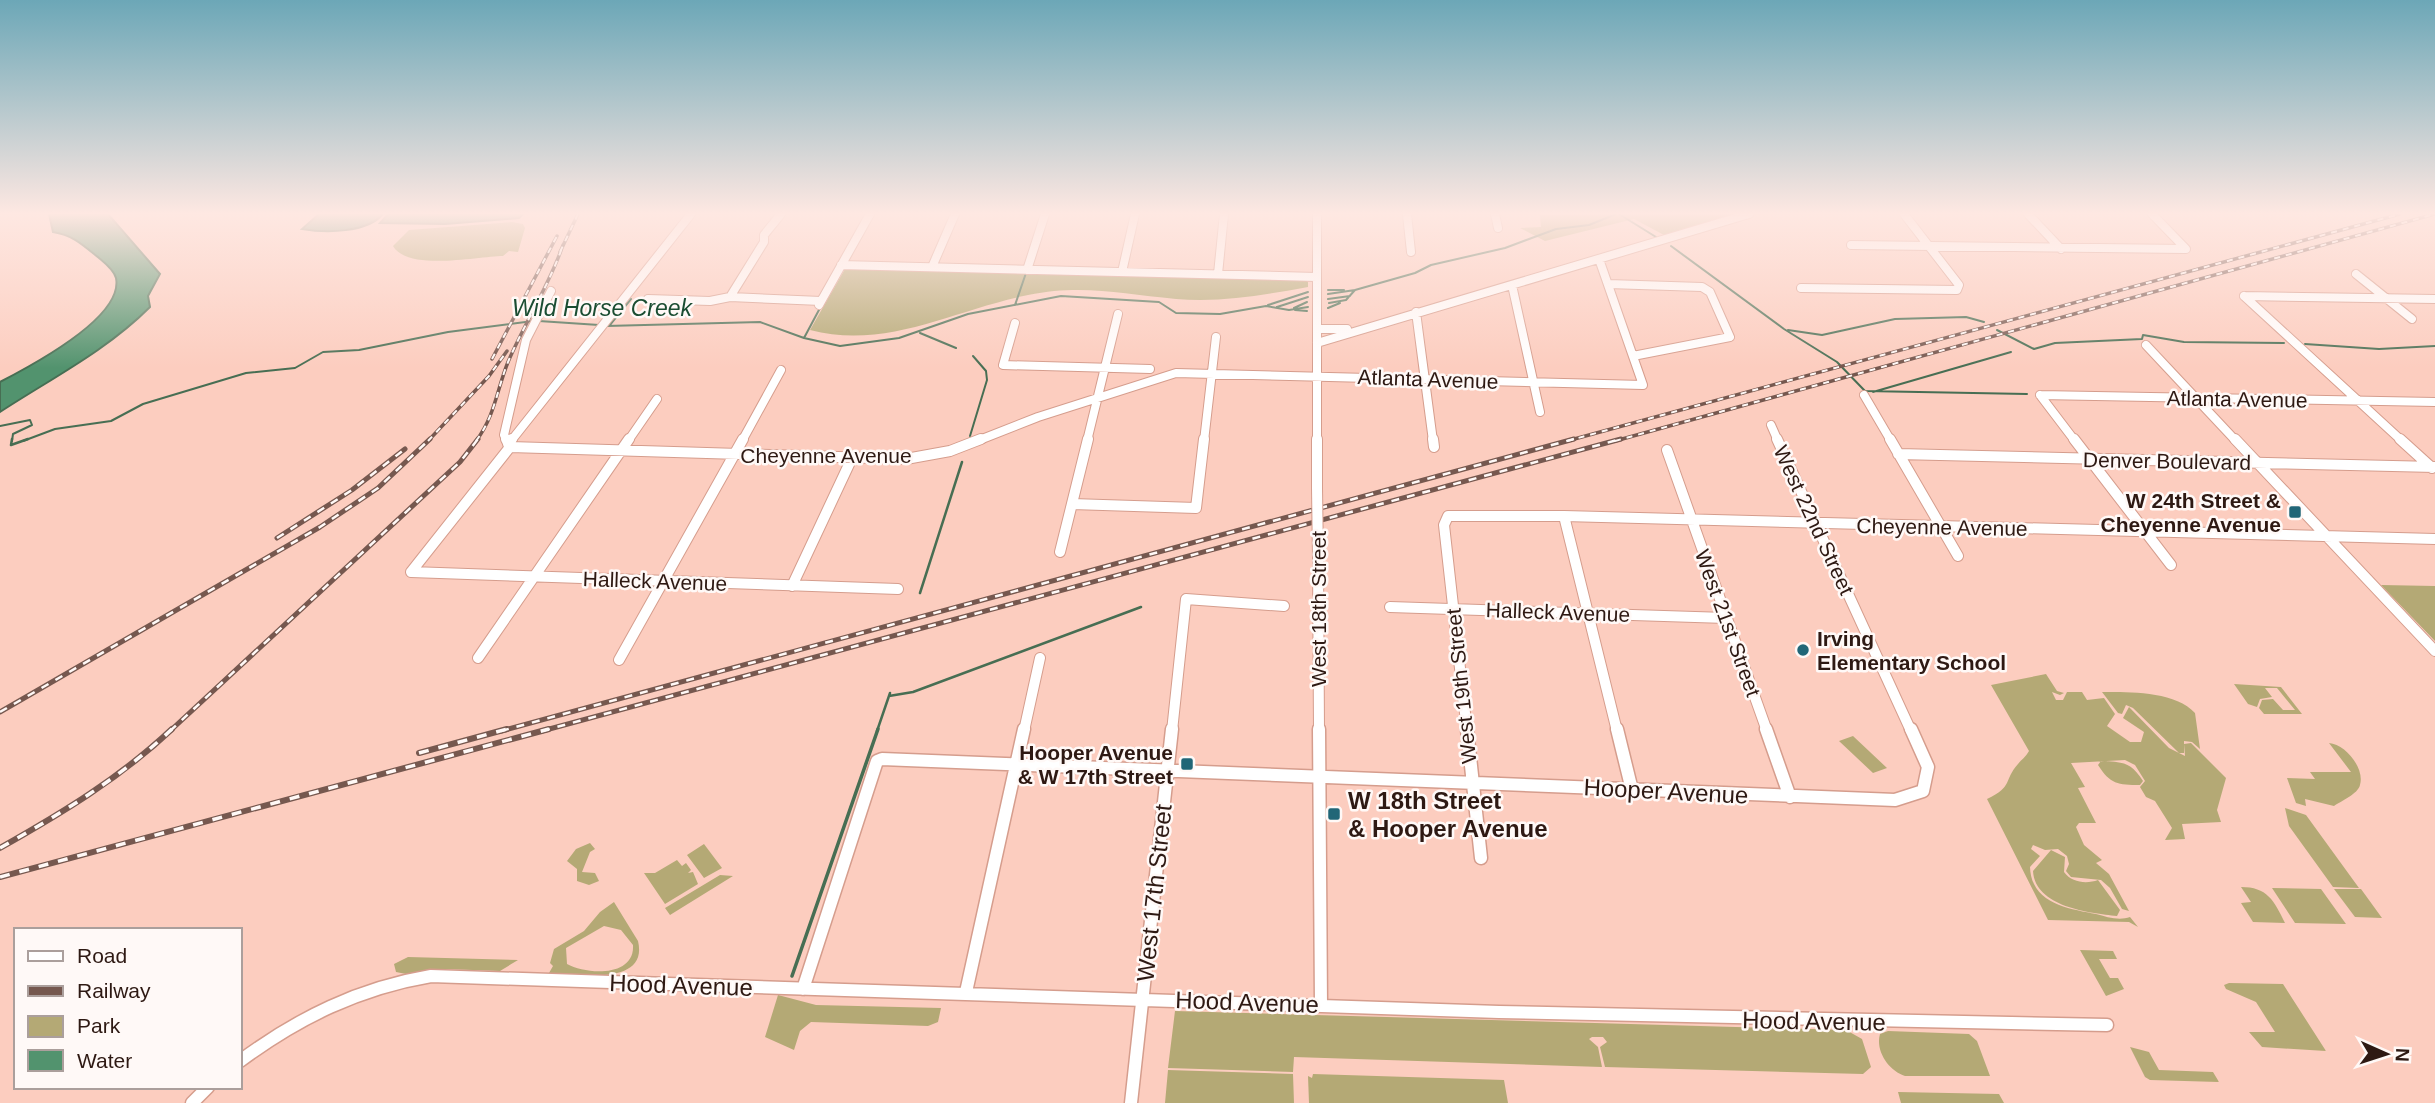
<svg xmlns="http://www.w3.org/2000/svg" width="2435" height="1103" viewBox="0 0 2435 1103" font-family="Arial,sans-serif">
<style>
.green{fill:#b4a975;fill-rule:evenodd}
.water{fill:#52936e;stroke:#476e53;stroke-width:2}
.lines{fill:none;stroke-linecap:round;stroke-linejoin:round}
.stream-far2{stroke:#476e53;stroke-width:2}
.stream-far1{stroke:#476e53;stroke-width:2.5}
.stream{stroke:#476e53;stroke-width:3.5}
.minor-far2-casing{stroke:#d59d8d;stroke-width:10}
.minor-far1-casing{stroke:#d59d8d;stroke-width:12}
.minor-casing{stroke:#d59d8d;stroke-width:15}
.minor-far2{stroke:#fff;stroke-width:8}
.minor-far1{stroke:#fff;stroke-width:10}
.minor{stroke:#fff;stroke-width:12}
.rail-far2-casing{stroke:#76584f;stroke-width:3.5}
.rail-far1-casing{stroke:#76584f;stroke-width:5}
.rail-casing{stroke:#76584f;stroke-width:6}
.rail-far2{stroke:#fff9f7;stroke-width:2;stroke-dasharray:6;stroke-linecap:butt}
.rail-far1{stroke:#fff9f7;stroke-width:2.5;stroke-dasharray:8;stroke-linecap:butt}
.rail{stroke:#fff9f7;stroke-width:3.5;stroke-dasharray:10;stroke-linecap:butt}
.minor-bridge-casing{stroke:#d59d8d;stroke-width:12;stroke-linecap:butt}
.minor-bridge{stroke:#fff;stroke-width:10}
.poi-dot{fill:#216677;stroke:#fff9f7;stroke-width:2.5}
.labels{text-anchor:middle;dominant-baseline:central;stroke-width:5;stroke-linejoin:round;paint-order:stroke}
.street-label{font-size:21px;fill:#2e1913;stroke:#fff9f7}
.poi-label{font-size:21px;font-weight:bold;fill:#2e1913;stroke:#fff9f7;text-anchor:end}
.water-label{font-size:23px;font-style:italic;fill:#1b4d32;stroke:#fff9f7}
.near-street-label{font-size:24px;fill:#2e1913;stroke:#fff9f7}
.near-poi-label{font-size:24px;font-weight:bold;fill:#2e1913;stroke:#fff9f7;text-anchor:start}
</style>
<rect width="100%" height="100%" fill="#fccdbf"/>
<path class="green" d="M 1734,214 L 1664,235 L 1634,219 L 1545,241 L 1520,228 L 1541,227 L 1540,215 Z
M 512,222 L 523,224 L 525,228 L 518,252 L 509,251 L 503,256 C 479,256 408,272 393,246 L 409,230 Z
M 845,269 L 1305,280 L 1308,282 L 1308,287 C 1264,295 1220,303 1176,299 C 1122,294 1083,284 1028,295 C 953,310 887,350 810,330 Z
M 2381,585 L 2435,586 L 2435,641 Z
M 2046,674 L 2057,691 L 2064,693 L 2060,695 L 2052,692 L 2056,700 L 2063,700 L 2067,692 L 2082,692 L 2087,700 L 2104,698 L 2115,714 L 2107,726 L 2130,742 L 2141,742 L 2144,732 L 2123,718 L 2129,707 L 2169,748 L 2185,756 L 2184,744 L 2191,743 L 2226,778 L 2217,810 L 2221,822 L 2182,824 L 2185,839 L 2165,840 L 2172,828 L 2155,801 L 2146,797 L 2140,787 L 2145,781 L 2135,765 L 2125,760 L 2071,763 L 2085,787 L 2078,788 L 2096,823 L 2079,823 L 2076,827 L 2084,845 L 2102,860 L 2096,863 L 2109,874 L 2129,911 L 2122,909 L 2110,888 L 2101,880 L 2071,877 L 2066,871 L 2069,864 L 2067,856 L 2058,849 L 2045,850 L 2033,845 L 2031,849 L 2040,856 L 2030,867 C 2031,904 2070,909 2096,914 C 2107,917 2119,921 2130,917 L 2138,927 L 2129,922 L 2048,920 L 1987,799 C 2014,786 2003,781 2018,764 C 2022,759 2025,758 2029,751 L 1991,685 Z
M 2234,684 L 2281,687 L 2302,714 L 2264,714 L 2259,708 L 2262,700 L 2273,699 L 2283,710 L 2295,710 L 2277,688 L 2265,688 L 2272,697 L 2260,699 L 2257,707 L 2248,704 Z
M 2102,692 C 2129,692 2175,691 2195,713 L 2200,749 L 2192,742 L 2184,741 L 2184,753 L 2179,753 L 2133,708 L 2126,705 L 2122,714 L 2118,713 Z
M 1853,736 L 1887,768 L 1873,773 L 1839,741 Z
M 2329,743 C 2345,744 2365,768 2360,785 C 2358,794 2341,801 2334,806 L 2305,799 L 2306,806 L 2296,803 L 2287,778 L 2315,779 L 2310,772 L 2351,772 Z
M 2101,761 C 2123,762 2131,762 2143,781 L 2140,785 C 2118,785 2110,784 2098,765 Z
M 2285,808 L 2306,815 L 2359,888 L 2333,887 L 2289,826 Z
M 590,843 L 595,849 L 590,852 L 582,872 L 595,873 L 599,881 L 589,885 L 577,881 L 577,869 L 567,861 L 576,849 Z
M 704,844 L 722,868 L 704,878 L 687,855 Z
M 2051,850 L 2065,857 L 2064,872 C 2072,883 2087,884 2098,880 L 2120,910 L 2117,916 C 2090,913 2035,907 2033,871 Z
M 677,860 L 682,866 L 686,863 L 691,870 L 688,873 L 693,872 L 698,884 L 665,904 L 644,873 L 655,873 Z
M 720,875 L 733,876 L 670,915 L 665,908 Z
M 2241,887 C 2267,887 2274,900 2285,923 L 2253,922 L 2241,903 L 2251,902 Z
M 2272,888 L 2321,889 L 2346,924 L 2295,923 Z
M 2334,889 L 2361,889 L 2382,918 L 2355,917 Z
M 614,902 L 638,941 C 649,987 575,974 549,973 L 553,966 L 550,963 L 554,949 L 584,931 L 600,912 ZM 604,926 L 621,930 L 633,945 C 635,977 587,975 567,964 L 566,948 Z
M 2080,950 L 2113,951 L 2117,959 L 2099,959 L 2110,978 L 2118,978 L 2124,989 L 2106,996 Z
M 408,957 L 518,960 L 500,971 L 444,969 L 406,974 L 396,972 L 394,964 Z
M 2229,983 L 2283,984 L 2326,1051 L 2262,1047 L 2249,1032 L 2275,1032 L 2256,1002 L 2226,989 L 2224,985 Z
M 778,995 L 816,1005 L 941,1008 L 938,1022 L 928,1026 L 811,1022 L 800,1031 L 794,1050 L 765,1037 Z
M 1175,1011 L 1846,1030 L 1862,1039 L 1871,1067 L 1863,1074 L 1605,1067 L 1600,1047 L 1607,1042 L 1603,1037 L 1592,1037 L 1589,1039 L 1598,1047 L 1602,1067 L 1294,1057 L 1293,1072 L 1168,1068 Z
M 1888,1031 L 1969,1034 L 1977,1041 L 1990,1076 L 1905,1076 C 1889,1071 1875,1051 1880,1034 Z
M 2130,1047 L 2149,1052 L 2159,1070 L 2213,1072 L 2219,1082 L 2150,1080 L 2145,1077 Z
M 1168,1070 L 1293,1074 L 1294,1103 L 1165,1103 Z
M 1313,1074 L 1504,1080 L 1508,1103 L 1309,1103 L 1308,1076 L 1312,1078 Z
M 1898,1092 L 1999,1094 L 2004,1103 L 1901,1103 Z"/>
<path class="water" d="M 49,214 L 108,214 L 160,274 L 148,296 L 150,307 C 106,351 52,378 0,412 L 0,382 C 29,367 124,318 116,278 C 114,270 105,263 99,258 C 83,245 73,235 53,232 Z
M 319,214 L 383,214 C 367,233 326,233 302,229 Z
M 388,214 L 523,214 L 519,218 L 445,224 L 380,223 Z"/>
<g class="lines">
<path class="stream-far2" d="M 1619,214 L 1656,237
M 1671,246 L 1784,329 L 1837,362 L 1865,391 L 2027,394
M 1328,290 L 1344,290
M 1328,294 L 1355,290
M 1328,299 L 1350,296
M 1329,303 L 1346,300 L 1355,290 L 1415,273 L 1431,265 L 1505,248 L 1556,229 L 1589,225 L 1616,214
M 1015,305 L 1026,273
M 1268,305 L 1308,292
M 1277,307 L 1308,297
M 1294,308 L 1307,302
M 1328,308 L 1340,303
M 1295,310 L 1307,311
M 539,321 L 599,325
M 606,326 L 760,322 L 804,338 L 840,346 L 899,338 L 968,314 L 1061,296 L 1159,302 L 1176,313 L 1220,314 L 1266,306 L 1289,310 L 1308,307
M 609,326 L 631,299
M 1788,330 L 1822,335 L 1895,319 L 1966,317 L 1984,322
M 1997,330 L 2034,349 L 2055,343 L 2142,339 L 2143,335 L 2184,342 L 2284,343
M 920,333 L 956,348
M 804,338 L 820,308
M 2305,344 L 2379,349 L 2435,346
M 1873,392 L 2011,352
M 0,426 L 30,420 L 32,425 L 13,434 L 12,441
M 970,436 L 987,380 L 986,371 L 973,356
M 23,441 L 55,429 L 111,421 L 143,404 L 246,373 L 295,368 L 323,352 L 359,350 L 448,332 L 533,321"/>
<path class="stream-far1" d="M 12,439 L 11,445 L 28,439
M 920,593 L 962,462
M 889,696 L 913,692 L 1141,607
M 877,731 L 890,693"/>
<path class="stream" d="M 792,976 L 878,729"/>
<g class="minor-far2-casing">
<path id="minor-far2" d="M 1317,214 L 1317,441
M 1407,214 L 1411,252
M 1495,214 L 1498,228
M 2028,214 L 2061,249
M 1851,245 L 2186,249 L 2152,214
M 841,265 L 1317,277
M 932,267 L 955,214
M 1027,270 L 1045,214
M 1122,272 L 1135,214
M 1218,274 L 1224,214
M 2356,274 L 2412,319
M 1608,284 L 1702,287 L 1710,292 L 1730,337 L 1633,356
M 1512,285 L 1540,412
M 1801,288 L 1957,290 L 1959,285 L 1904,214
M 2244,296 L 2402,441
M 2244,296 L 2435,299
M 730,297 L 764,242 L 764,235 L 781,214
M 648,299 L 710,301 L 730,297 L 821,301
M 819,305 L 870,214
M 1416,312 L 1433,441
M 1015,323 L 1003,365 L 1150,369
M 1317,329 L 1347,329
M 1317,343 L 1749,214
M 2146,345 L 2236,441
M 1864,395 L 1891,441
M 2040,395 L 2435,402
M 2040,395 L 2075,441
M 1771,425 L 1778,441
M 507,441 L 504,435 L 526,340 L 551,291
M 511,441 L 691,214
M 628,441 L 657,399
M 742,441 L 781,370
M 977,441 L 1038,417 L 1176,373 L 1643,385 L 1599,259
M 1087,441 L 1118,314
M 1204,441 L 1216,337"/>
</g>
<g class="minor-far1-casing">
<path id="minor-far1" d="M 1317,439 L 1317,488
M 1433,439 L 1434,447
M 1777,439 L 1911,731
M 1890,439 L 1958,556
M 2074,439 L 2171,565
M 2235,439 L 2435,651
M 2400,439 L 2432,468
M 508,444 L 512,439
M 510,447 L 906,459 L 950,451 L 981,439
M 1667,450 L 1767,731
M 1898,454 L 2435,467
M 1072,504 L 1196,508 L 1204,439
M 1564,516 L 1617,731
M 1060,552 L 1088,439
M 1318,558 L 1319,731
M 411,572 L 898,589
M 411,572 L 510,447 L 506,439
M 792,586 L 852,458
M 1390,607 L 1726,618
M 478,658 L 629,439
M 619,660 L 743,439
M 1024,731 L 1040,658
M 1172,731 L 1186,599 L 1284,606
M 1467,731 L 1444,525 L 1448,516 L 1564,516 L 2435,539"/>
</g>
<g class="minor-casing">
<path id="minor" d="M 1319,729 L 1321,1004
M 1467,729 L 1481,858
M 1617,729 L 1632,790
M 1766,729 L 1790,797
M 803,989 L 877,761 L 882,759 L 1895,800 L 1923,791 L 1928,767 L 1911,729
M 966,992 L 1024,729
M 240,1061 C 298,1018 359,988 431,976 L 1499,1012 L 2107,1025
M 192,1103 L 208,1087
M 1131,1103 L 1172,729"/>
</g>
<use href="#minor-far2" class="minor-far2"/>
<use href="#minor-far1" class="minor-far1"/>
<use href="#minor" class="minor"/>
<g class="rail-far2-casing">
<path id="rail-far2" d="M 560,252 L 578,214
M 492,359 L 557,236
M 428,441 L 489,376 L 507,351
M 476,441 C 495,416 497,389 508,362 C 525,322 549,286 563,245
M 1567,441 L 2400,214
M 1615,441 L 2435,214"/>
</g>
<g class="rail-far1-casing">
<path id="rail-far1" d="M 277,538 L 352,490 L 405,449
M 0,712 L 320,527 L 378,488 L 430,439
M 170,731 L 460,462 L 478,439
M 501,731 L 1574,439
M 542,731 L 1621,439"/>
</g>
<g class="rail-casing">
<path id="rail" d="M 419,753 L 507,729
M 0,848 C 62,813 120,778 172,729
M 0,877 L 549,729"/>
</g>
<use href="#rail-far2" class="rail-far2"/>
<use href="#rail-far1" class="rail-far1"/>
<use href="#rail" class="rail"/>
<g class="minor-bridge-casing">
<path id="minor-bridge" d="M 1317,488 L 1318,558"/>
</g>
<use href="#minor-bridge" class="minor-bridge"/>
</g>
<linearGradient id="sky" x2="0" y2="1"><stop stop-color="#6ca7b7"/><stop offset="0.58" stop-color="#fee8e2"/><stop offset="1" stop-color="#fee8e2" stop-opacity="0"/></linearGradient>
<rect width="2435" height="368" fill="url(#sky)"/>
<g class="poi-dot">
<rect x="2288" y="505" width="14" height="14" rx="3.5"/>
<circle cx="1803" cy="650" r="7"/>
<rect x="1180" y="757" width="14" height="14" rx="3.5"/>
<rect x="1327" y="807" width="14" height="14" rx="3.5"/>
</g>
<g class="labels">
<g class="street-label">
<text transform="translate(1428 379) rotate(2)">Atlanta Avenue</text>
<text transform="translate(2237 399) rotate(1)">Atlanta Avenue</text>
<text x="826" y="455">Cheyenne Avenue</text>
<text transform="translate(2167 461) rotate(1)">Denver Boulevard</text>
<text transform="translate(1814 520) rotate(65)">West 22nd Street</text>
<text transform="translate(1942 527) rotate(1)">Cheyenne Avenue</text>
<text transform="translate(655 581) rotate(2)">Halleck Avenue</text>
<text transform="translate(1318 609) rotate(-90)">West 18th Street</text>
<text transform="translate(1558 612) rotate(2)">Halleck Avenue</text>
<text transform="translate(1728 623) rotate(70)">West 21st Street</text>
<text transform="translate(1461 686) rotate(-96)">West 19th Street</text>
</g>
<g class="poi-label">
<text x="2281" y="500">W 24th Street &amp;<tspan x="2281" dy="24">Cheyenne Avenue</tspan></text>
<text x="1817" y="638" text-anchor="start">Irving<tspan x="1817" dy="24">Elementary School</tspan></text>
<text x="1173" y="752">Hooper Avenue<tspan x="1173" dy="24">&amp; W 17th Street</tspan></text>
</g>
<g class="water-label">
<text x="602" y="308">Wild Horse Creek</text>
</g>
<g class="near-street-label">
<text transform="translate(1666 791) rotate(3)">Hooper Avenue</text>
<text transform="translate(1154 893) rotate(-84)">West 17th Street</text>
<text transform="translate(681 985) rotate(2)">Hood Avenue</text>
<text transform="translate(1247 1002) rotate(2)">Hood Avenue</text>
<text transform="translate(1814 1021) rotate(1)">Hood Avenue</text>
</g>
<g class="near-poi-label">
<text x="1348" y="800">W 18th Street<tspan x="1348" dy="28">&amp; Hooper Avenue</tspan></text>
</g>
</g>
<rect x="14" y="928" width="228" height="161" fill="#fff9f7" stroke="#ab9f9c" stroke-width="2"/>
<rect x="28" y="951" width="35" height="10" fill="#ffffff" stroke="#ab9f9c" stroke-width="2"/>
<text x="77" y="963" font-size="21" fill="#2e1913">Road</text>
<rect x="28" y="986" width="35" height="10" fill="#76584f" stroke="#ab9f9c" stroke-width="2"/>
<text x="77" y="998" font-size="21" fill="#2e1913">Railway</text>
<rect x="28" y="1016" width="35" height="21" fill="#b4a975" stroke="#ab9f9c" stroke-width="2"/>
<text x="77" y="1033" font-size="21" fill="#2e1913">Park</text>
<rect x="28" y="1050" width="35" height="21" fill="#52936e" stroke="#ab9f9c" stroke-width="2"/>
<text x="77" y="1068" font-size="21" fill="#2e1913">Water</text>
<g transform="translate(2386 1054) rotate(93)" stroke="#fff9f7" stroke-width="5" paint-order="stroke">
<path d="M0-5L12 26L0 18L-12 26Z" fill="#2e1913"/>
<text y="-10" font-size="19" font-weight="bold" text-anchor="middle" fill="#2e1913">N</text>
</g>
</svg>
